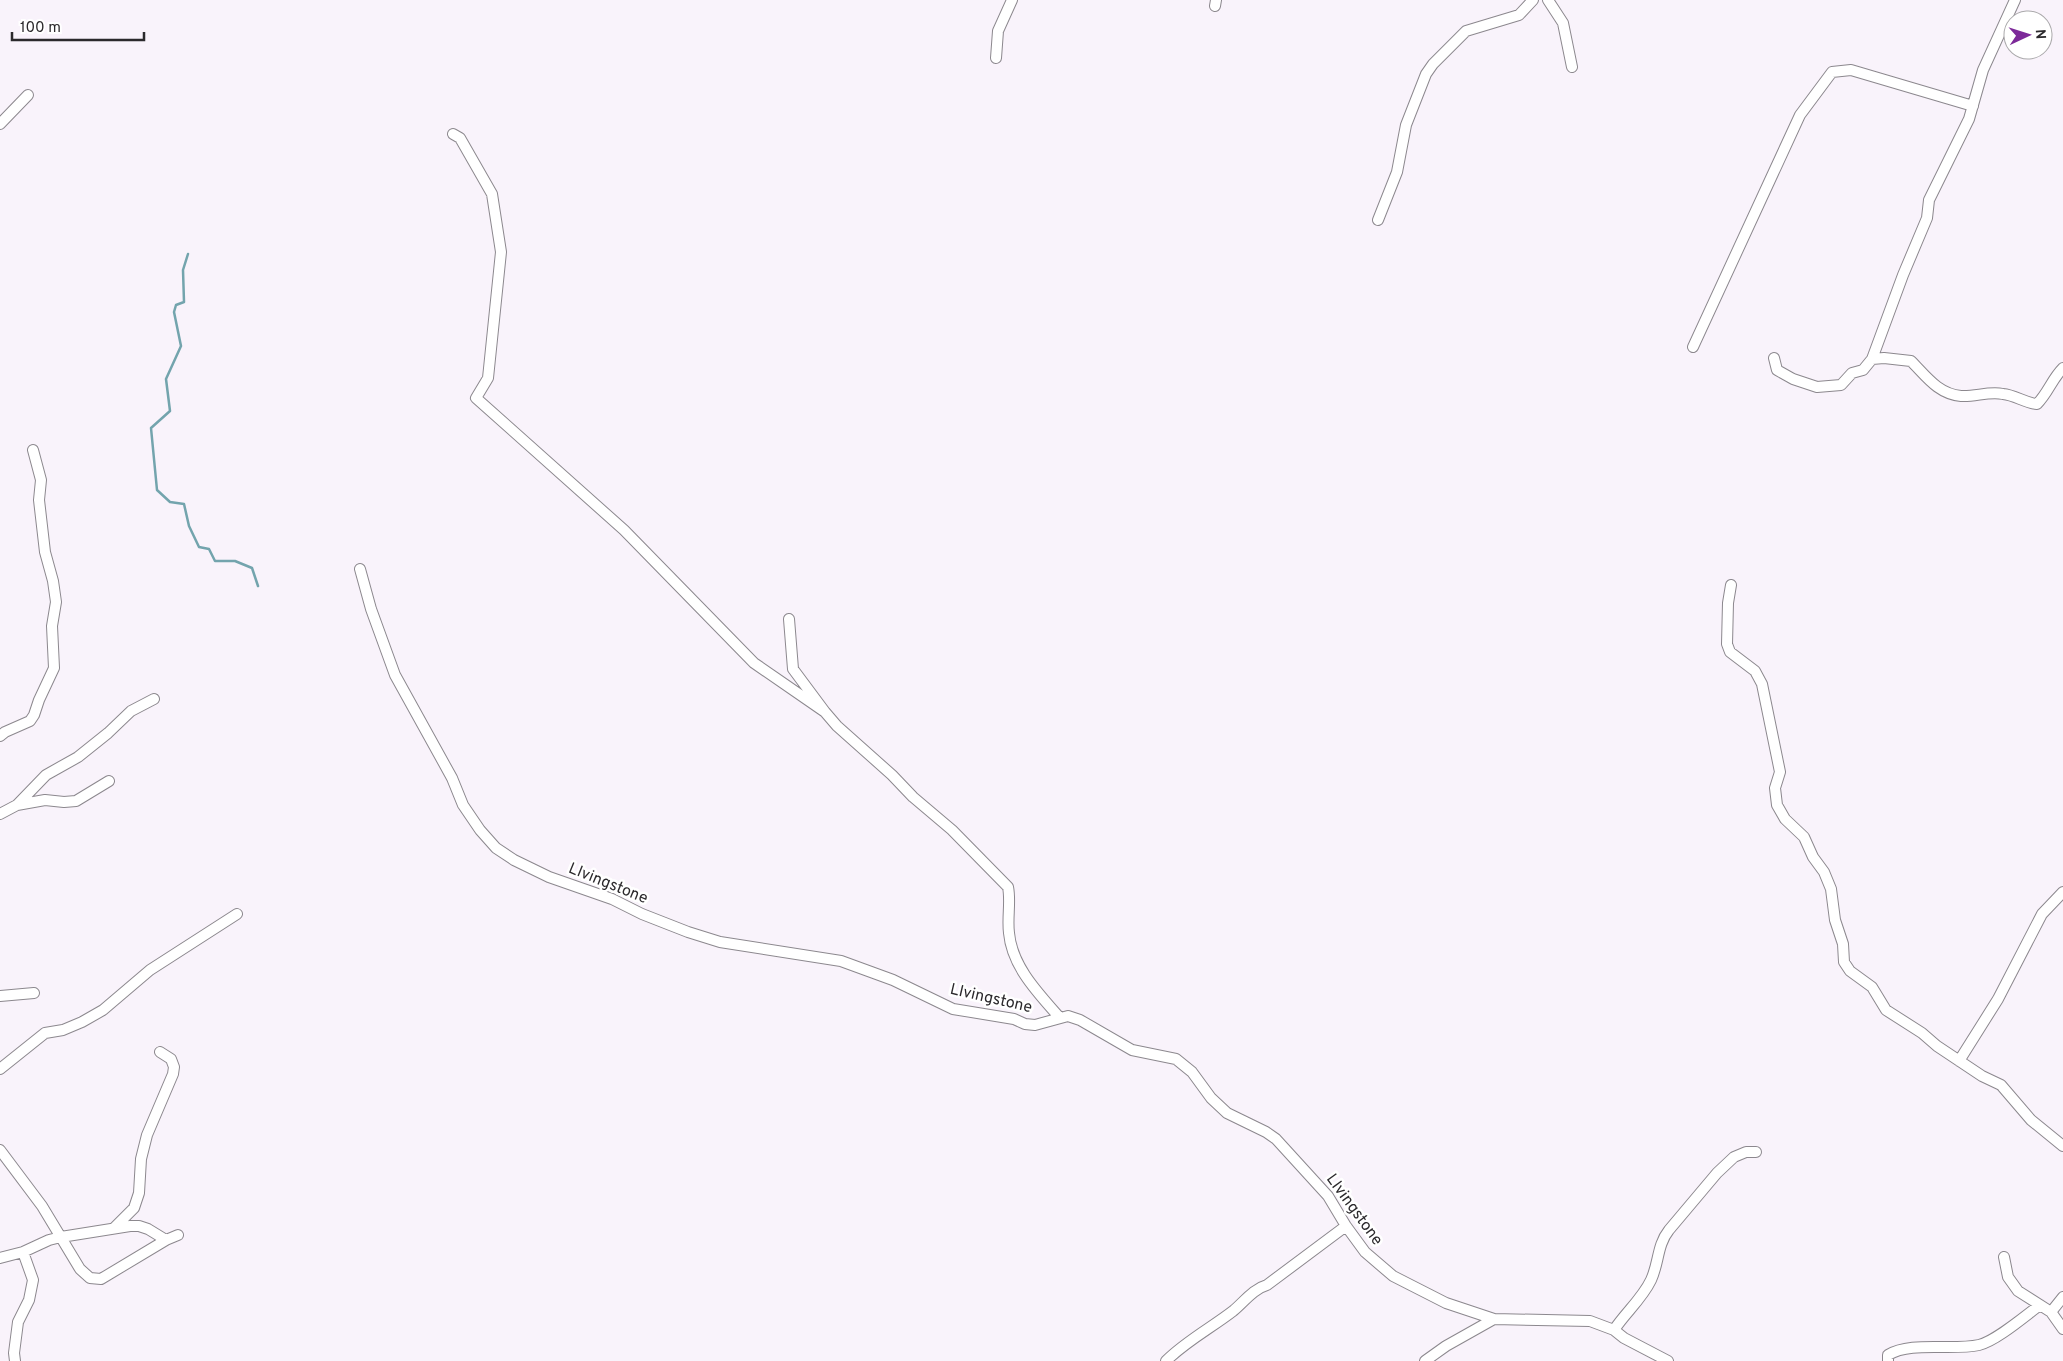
<svg xmlns="http://www.w3.org/2000/svg" width="2063" height="1361" viewBox="0 0 2063 1361" font-family="Overpass,sans-serif">
<style>
.lines{fill:none;stroke-linecap:round;stroke-linejoin:round}
.stream{stroke:#73a4ad;stroke-width:2.5}
.street-casing{stroke:#8c888e;stroke-width:12}
.street{stroke:#fff;stroke-width:10}
.labels{text-anchor:middle;dominant-baseline:central;stroke-width:5;stroke-linejoin:round;paint-order:stroke}
.street-label{font-size:16px;fill:#2b292c;stroke:#fff}
</style>
<rect width="100%" height="100%" fill="#f9f3fb"/>
<g class="lines">
<path class="stream" d="M 188,254 L 183,270 L 184,302 L 176,305 L 174,312 L 181,346 L 166,379 L 170,411 L 151,428 L 157,490 L 170,502 L 184,504 L 189,526 L 199,547 L 209,549 L 215,561 L 235,561 L 252,568 L 258,586"/>
<g class="street-casing">
<path id="street" d="M 1548,0 L 1563,23 L 1572,67
M 1215,6 L 1216,0
M 996,58 L 998,31 L 1012,0
M 0,124 L 28,95
M 453,134 L 460,138 L 492,194 L 501,252 L 488,378 L 476,398 L 624,530 L 754,663 L 825,712
M 1378,220 L 1397,172 L 1406,125 L 1426,74 L 1433,64 L 1466,31 L 1519,15 L 1533,0
M 1693,347 L 1800,115 L 1832,72 L 1851,70 L 1973,106
M 1774,358 L 1777,370 L 1793,379 L 1817,387 L 1841,385 L 1852,373 L 1863,370 L 1872,359 L 1884,358 L 1911,361 C 1926,376 1938,394 1961,396 C 1975,397 1989,391 2003,394 C 2015,395 2025,403 2037,404 C 2048,393 2052,379 2063,368
M 1872,359 L 1903,275 L 1927,218 L 1929,200 L 1969,119 L 1983,70 L 2015,0
M 360,569 L 371,609 L 395,675 L 452,778 L 463,805 L 480,830 L 496,848 L 514,860 L 549,877 L 612,899 L 642,914 L 688,932 L 720,942 L 841,961 L 893,980 L 953,1009 L 1014,1019 L 1025,1024 L 1035,1025 L 1068,1016 L 1080,1020 L 1132,1050 L 1176,1059 L 1192,1072 L 1211,1098 L 1227,1113 L 1266,1132 L 1276,1139 L 1328,1196 L 1346,1226 L 1365,1252 L 1393,1276 L 1446,1303 L 1494,1319 L 1590,1321 L 1614,1330 L 1624,1338 L 1668,1361
M 1731,585 L 1728,603 L 1727,644 L 1730,652 L 1755,671 L 1762,684 L 1780,772 L 1775,788 L 1777,805 L 1785,819 L 1804,837 L 1813,857 L 1824,872 L 1831,889 L 1835,920 L 1843,944 L 1844,962 L 1850,971 L 1872,987 L 1886,1010 L 1922,1033 L 1937,1046 L 1982,1076 L 2001,1085 L 2031,1120 L 2063,1146
M 789,619 L 793,669 L 825,712 L 837,726 L 892,775 L 913,797 L 952,830 L 1008,887 C 1011,901 1007,918 1009,933 C 1012,967 1039,994 1060,1018
M 0,736 L 5,732 L 30,721 L 34,715 L 39,700 L 54,668 L 52,626 L 56,602 L 53,581 L 45,552 L 39,500 L 41,480 L 33,450
M 17,805 L 45,800 L 64,802 L 76,801 L 109,781
M 0,814 L 17,805 L 46,775 L 78,757 L 108,733 L 131,711 L 154,699
M 0,996 L 34,993
M 1959,1061 L 1998,999 L 2042,914 L 2063,892
M 0,1069 L 45,1033 L 63,1030 L 82,1022 L 103,1010 L 150,970 L 237,914
M 0,1150 L 42,1206 L 80,1269 L 90,1278 L 101,1279 L 166,1240
M 114,1228 L 134,1208 L 139,1193 L 141,1159 L 147,1135 L 173,1074 L 174,1067 L 171,1059 L 160,1052
M 2004,1257 L 2008,1277 L 2018,1291 L 2051,1312 L 2063,1329
M 0,1258 L 23,1252 L 49,1240 L 61,1237 L 130,1226 L 139,1226 L 148,1229 L 166,1240 L 178,1235
M 2051,1312 L 2063,1297
M 1614,1330 C 1625,1313 1642,1299 1651,1280 C 1659,1263 1657,1245 1669,1230 L 1717,1173 L 1734,1157 L 1746,1152 L 1756,1152
M 15,1361 L 14,1353 L 18,1322 L 29,1300 L 33,1280 L 23,1252
M 1166,1361 C 1186,1341 1211,1328 1233,1311 C 1244,1302 1253,1289 1267,1285 L 1346,1226
M 1425,1361 L 1446,1346 L 1494,1319
M 1888,1361 L 1888,1355 C 1911,1341 1951,1351 1979,1345 C 1996,1341 2025,1316 2040,1305"/>
</g>
<use href="#street" class="street"/>
</g>
<g class="labels">
<g class="street-label">
<text transform="translate(608 884) rotate(22)">LIvingstone</text>
<text transform="translate(991 999) rotate(13)">LIvingstone</text>
<text transform="translate(1354 1210) rotate(54)">LIvingstone</text>
</g>
</g>
<g transform="translate(2028 35) rotate(86)"><circle r="24" fill="#ffffff" stroke="#aaa9ab"/>
<path d="M0-4L9 19L0 12L-9 19Z" fill="#7c2999"/>
<text y="-8" font-size="14" font-weight="bold" text-anchor="middle" fill="#2b292c">N</text>
</g>
<path d="M12 32v8h132v-8" fill="none" stroke="#2b292c" stroke-width="2.5"/>
<text x="20" y="32" font-size="15" fill="#2b292c" stroke="#ffffff" stroke-width="4" paint-order="stroke">100 m</text>
</svg>
